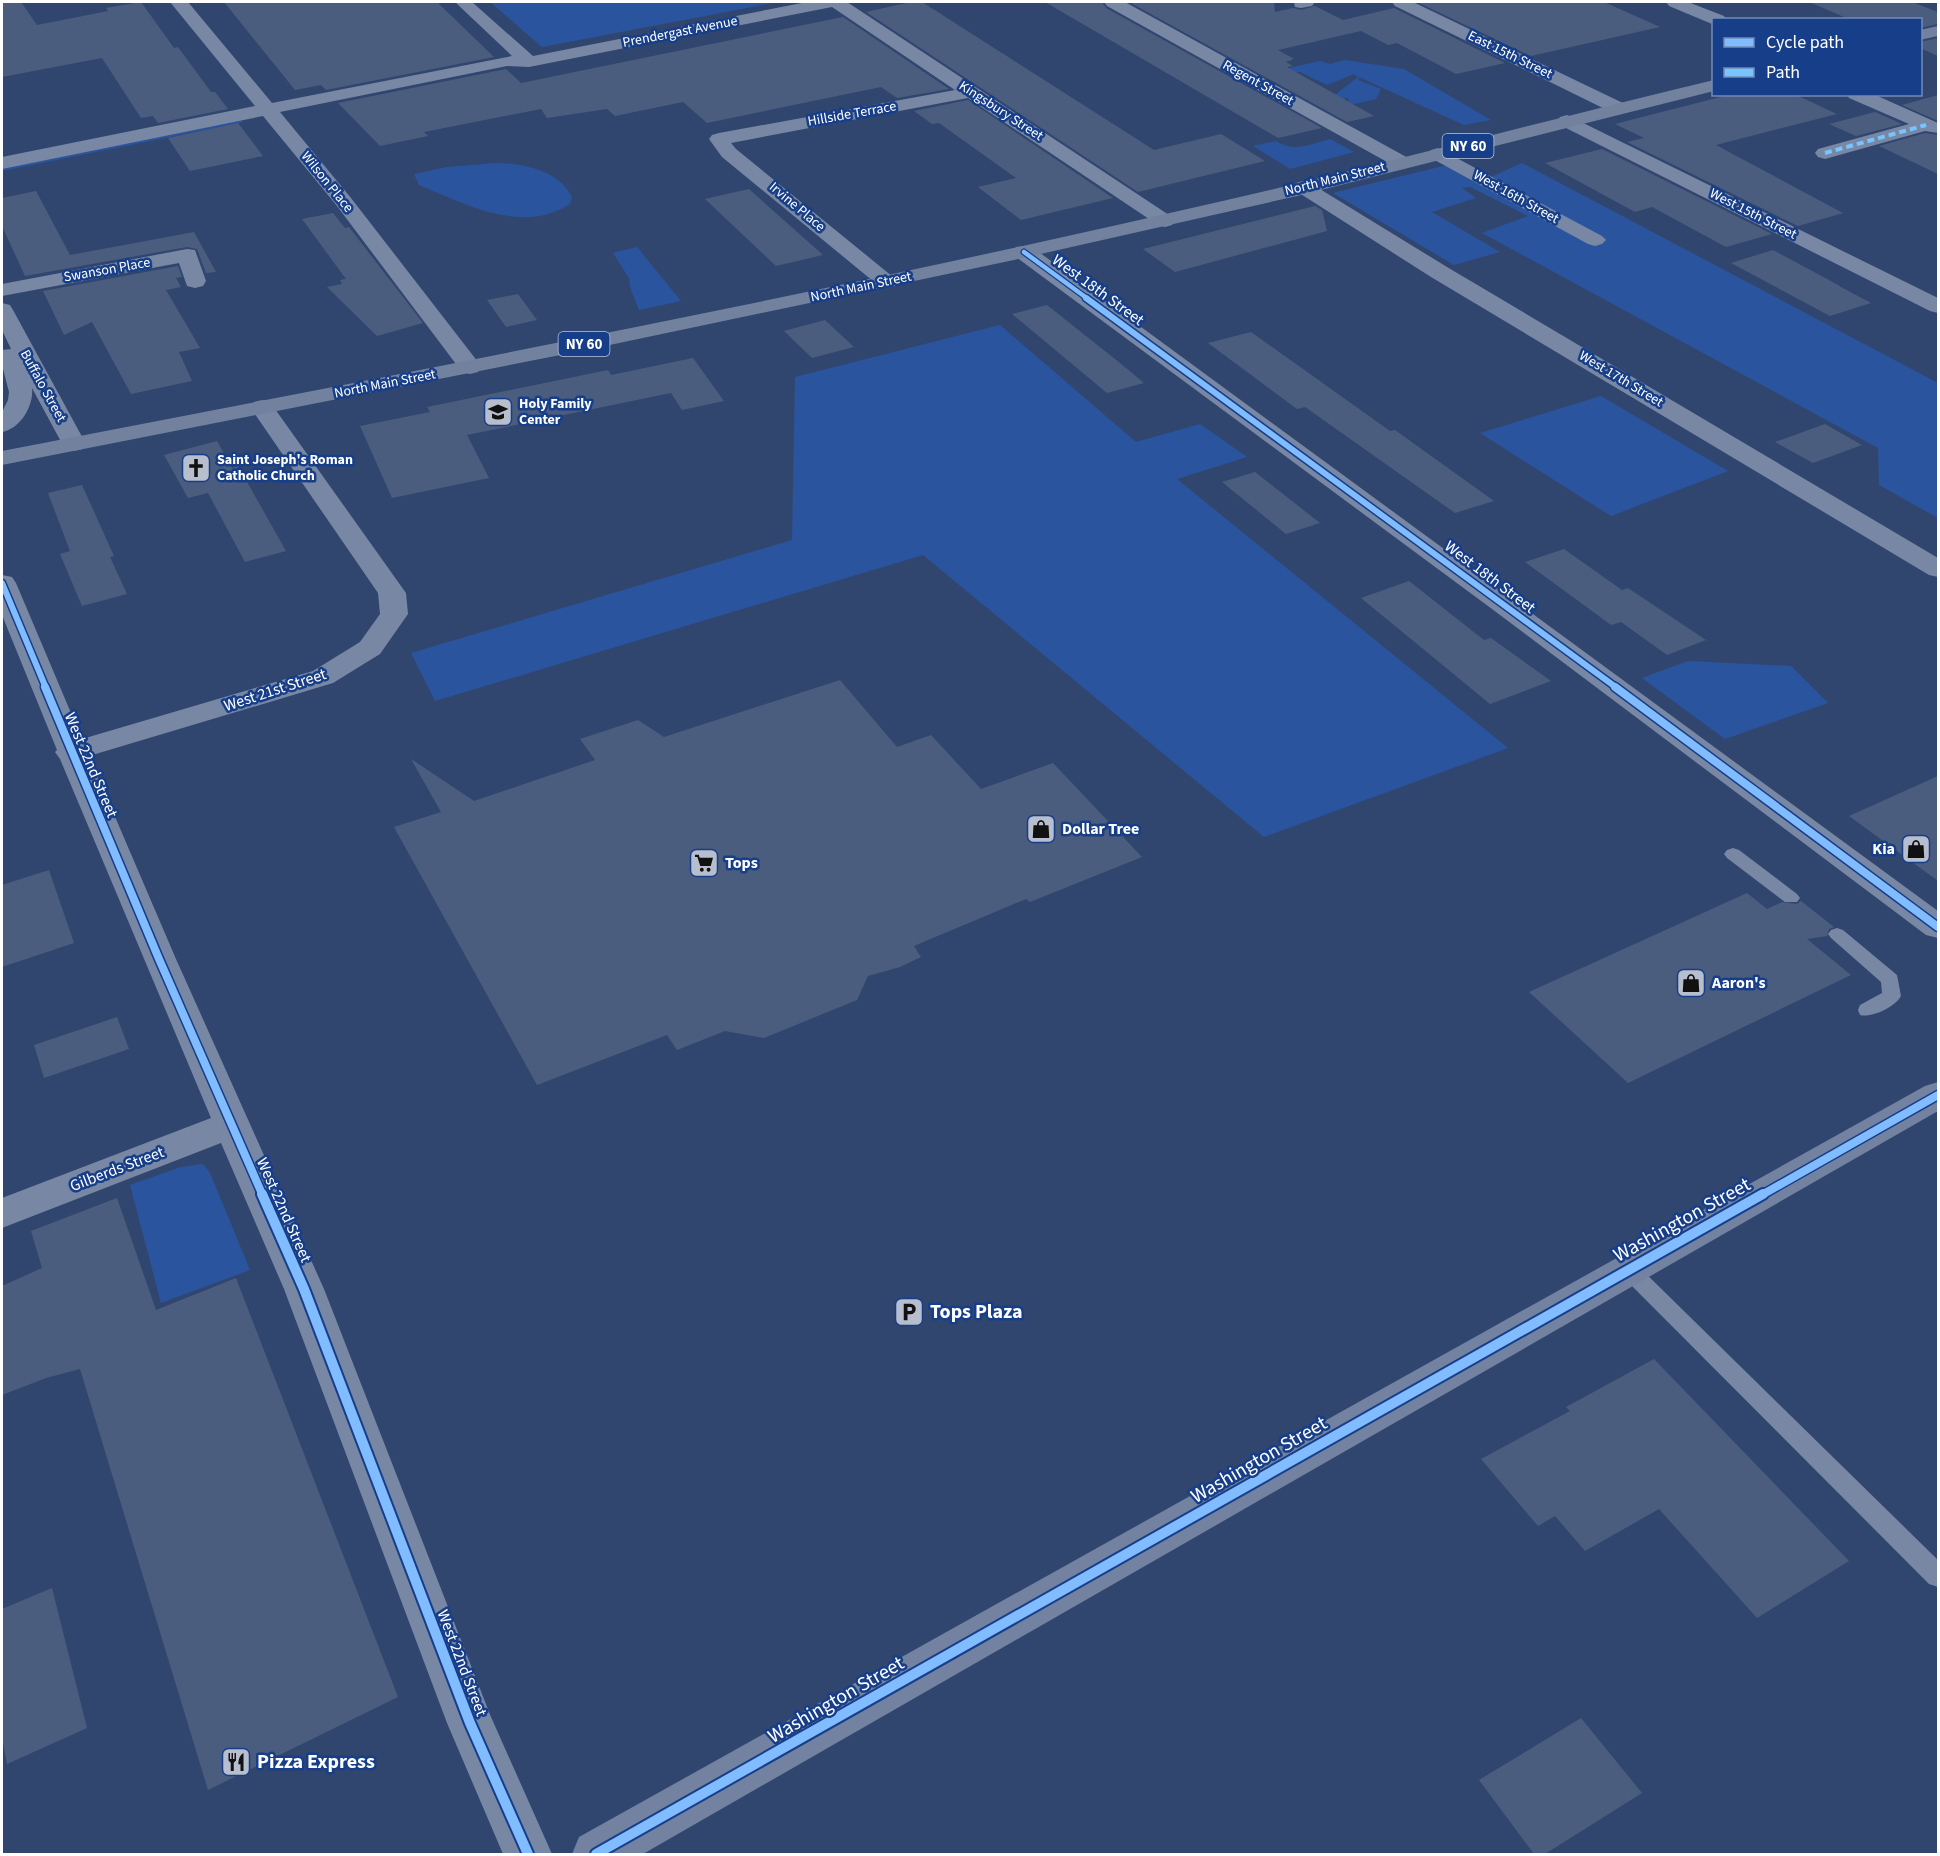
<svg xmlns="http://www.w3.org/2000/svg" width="1940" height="1856" viewBox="0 0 1940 1856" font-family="'Source Sans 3',sans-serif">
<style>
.green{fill:#2b549f}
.building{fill:#4b5d7e}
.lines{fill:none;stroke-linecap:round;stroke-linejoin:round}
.service{fill:#7887a4;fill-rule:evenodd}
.minor{fill:#7887a4;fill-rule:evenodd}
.tertiary{fill:#7887a4;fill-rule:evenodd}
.secondary{fill:#7382a0;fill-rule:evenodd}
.trunk{fill:#72829e;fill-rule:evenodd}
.quiet{stroke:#76c5fe;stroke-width:4;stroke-dasharray:7 4;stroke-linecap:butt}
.cycleway-far3-casing{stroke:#173e89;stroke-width:7}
.cycleway-far2-casing{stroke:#173e89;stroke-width:9}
.cycleway-far1-casing{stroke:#173e89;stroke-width:11}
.cycleway-casing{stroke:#173e89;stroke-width:14}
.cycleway-far3{stroke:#80bcff;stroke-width:4.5}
.cycleway-far2{stroke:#80bcff;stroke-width:6}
.cycleway-far1{stroke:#80bcff;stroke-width:8}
.cycleway{stroke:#80bcff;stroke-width:10}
.labels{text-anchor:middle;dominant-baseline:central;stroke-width:5;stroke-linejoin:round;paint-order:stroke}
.far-street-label{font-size:14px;fill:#fff;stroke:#173e89}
.far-poi-label{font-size:14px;font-weight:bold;fill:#fff;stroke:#173e89;text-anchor:start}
.shield{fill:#173e89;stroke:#b9c5dc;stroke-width:1.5}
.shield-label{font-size:15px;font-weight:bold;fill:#fff}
.street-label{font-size:16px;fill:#fff;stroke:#173e89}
.poi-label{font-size:16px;font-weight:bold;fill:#fff;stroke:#173e89;text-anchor:start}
.near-street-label{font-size:20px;fill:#fff;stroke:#173e89}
.near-poi-label{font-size:20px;font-weight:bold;fill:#fff;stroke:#173e89;text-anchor:start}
</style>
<rect width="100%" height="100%" fill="#31466f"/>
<path class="green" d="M 490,2 L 778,2 L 542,47 Z
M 1345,60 L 1404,69 L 1491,120 L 1464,125 L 1359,77 L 1358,80 L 1381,89 L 1376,99 L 1350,105 L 1348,98 L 1336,100 L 1331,98 L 1358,77 L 1354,74 L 1327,85 L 1300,72 L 1267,73 L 1320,61 L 1330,64 Z
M 241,120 L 244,122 L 2,171 L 2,167 Z
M 1330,139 L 1354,152 L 1290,169 L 1253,146 L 1276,141 C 1294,153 1311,144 1330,139 Z
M 496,163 C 523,163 560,171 572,197 L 570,204 C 521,235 466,204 419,185 L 414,174 L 447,167 Z
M 1522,163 L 1938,383 L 1938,518 L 1879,485 L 1878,448 L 1482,233 L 1528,216 L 1470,187 L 1462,188 L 1476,198 L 1432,212 L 1500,252 L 1454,265 L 1333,193 L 1447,165 L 1482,181 Z
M 637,247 L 681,301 L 639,310 L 630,287 L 629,278 L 613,253 Z
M 1000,325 L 1136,442 L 1200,424 L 1247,457 L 1177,479 L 1508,748 L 1264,837 L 923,555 L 435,701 L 411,653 L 792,540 L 795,377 Z
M 1601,396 L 1728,471 L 1611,516 L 1480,433 Z
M 1688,661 L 1791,666 L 1828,703 L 1725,739 L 1642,678 Z
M 203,1164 L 210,1173 L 250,1270 L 161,1303 L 130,1185 L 181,1167 Z"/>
<path class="building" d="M 2,2 L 21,2 L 37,25 L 108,11 L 106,8 L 141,2 L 174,48 L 178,47 L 211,92 L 215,92 L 228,109 L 158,123 L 153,116 L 141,118 L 102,58 L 2,77 Z
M 224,2 L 437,2 L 494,57 L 326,90 L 321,85 L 295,90 Z
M 911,2 L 922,2 L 1154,150 L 1221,134 L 1265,161 L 1138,192 L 866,12 Z
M 1045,2 L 1102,2 L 1106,8 L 1322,128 L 1278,138 Z
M 1129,2 L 1274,2 L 1275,12 L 1293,8 L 1301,10 L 1315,6 L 1343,20 L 1394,8 L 1505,63 L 1456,74 L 1397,43 L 1388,45 L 1361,31 L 1278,50 L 1294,59 L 1286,62 L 1293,66 L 1287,67 L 1374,116 L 1347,122 Z
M 1424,2 L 1604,2 L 1660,27 L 1531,56 L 1419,3 Z
M 1809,2 L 1912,2 L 1938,12 L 1938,24 L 1920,28 L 1920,20 L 1851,20 Z
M 843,17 L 949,89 L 897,98 L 881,87 L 707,123 L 683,102 L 615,116 L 607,109 L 547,118 L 541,109 L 424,132 L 428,136 L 380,146 L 338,103 L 506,69 L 521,83 Z
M 1938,38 L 1938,56 L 1920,48 L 1920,42 Z
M 1732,94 L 1794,94 L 1837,114 L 1716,145 L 1843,213 L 1798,226 L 1627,142 L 1644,138 L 1615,124 Z
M 1938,95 L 1938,121 L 1902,105 Z
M 968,100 L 1113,198 L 1021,220 L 978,187 L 1016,178 L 939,123 L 932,124 L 914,111 Z
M 1875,112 L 1902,124 L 1856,136 L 1829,124 Z
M 238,123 L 263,156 L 190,171 L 168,138 Z
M 1925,133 L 1938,135 L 1938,174 L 1879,146 Z
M 1602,149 L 1772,234 L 1726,247 L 1652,207 L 1635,212 L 1545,163 Z
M 749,189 L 778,215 L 823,255 L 776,266 L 705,199 Z
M 36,191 L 70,255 L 194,232 L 216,272 L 206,273 L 197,249 L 187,247 L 25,276 L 2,226 L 2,198 Z
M 1315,206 L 1322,210 L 1327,231 L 1175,272 L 1143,249 Z
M 333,213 L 345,228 L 349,227 L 423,323 L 377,336 L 327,287 L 342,284 L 340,280 L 346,279 L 302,219 Z
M 1773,250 L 1840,286 L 1839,286 L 1871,303 L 1830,316 L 1731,263 Z
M 178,266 L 182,277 L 176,278 L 181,287 L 166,290 L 200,348 L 179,352 L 192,381 L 131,394 L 92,322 L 64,335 L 43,291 Z
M 518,294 L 537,320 L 506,327 L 487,300 Z
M 1047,305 L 1120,363 L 1144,383 L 1107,393 L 1012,314 Z
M 825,320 L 854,347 L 812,358 L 784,331 Z
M 1251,332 L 1390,431 L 1395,430 L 1494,501 L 1455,513 L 1305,407 L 1297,409 L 1208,343 Z
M 693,358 L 724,401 L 682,410 L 671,393 L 467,435 L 489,478 L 392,498 L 360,426 L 430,412 L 427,407 L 608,370 L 611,375 Z
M 1825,424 L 1862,445 L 1813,463 L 1775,442 Z
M 217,441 L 232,468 L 238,466 L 286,551 L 245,562 L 208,493 L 188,498 L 164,455 Z
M 1255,472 L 1320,523 L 1286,534 L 1222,482 Z
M 82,485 L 114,556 L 110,557 L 127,594 L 82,606 L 60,554 L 70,551 L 48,493 Z
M 1564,549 L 1622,590 L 1628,588 L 1706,640 L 1667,655 L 1621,622 L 1611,625 L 1525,562 Z
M 1409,581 L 1484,640 L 1491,638 L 1551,681 L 1490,704 L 1361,598 Z
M 840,680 L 897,747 L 931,735 L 981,789 L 1053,763 L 1142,857 L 1030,902 L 1026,899 L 914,946 L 921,957 L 900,967 L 868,976 L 857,1000 L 764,1038 L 725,1031 L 677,1050 L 667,1035 L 537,1085 L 394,827 L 441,812 L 411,759 L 474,801 L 595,760 L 580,739 L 638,720 L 664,737 Z
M 1938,776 L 1938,881 L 1849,816 Z
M 49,870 L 74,943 L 2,967 L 2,885 Z
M 1747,893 L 1767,909 L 1782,902 L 1797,904 L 1801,901 L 1834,927 L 1829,929 L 1827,936 L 1807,939 L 1851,975 L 1628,1083 L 1529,992 Z
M 117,1017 L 129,1049 L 44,1078 L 34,1045 Z
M 117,1198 L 156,1310 L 236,1278 L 398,1697 L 208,1790 L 80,1369 L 46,1378 L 2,1395 L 2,1286 L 42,1268 L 31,1231 Z
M 1654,1359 L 1849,1561 L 1757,1618 L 1659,1509 L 1585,1551 L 1555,1516 L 1538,1526 L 1481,1459 L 1570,1411 L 1566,1407 Z
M 52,1588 L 87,1728 L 7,1764 L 2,1738 L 2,1609 Z
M 1581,1718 L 1642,1793 L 1545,1854 L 1534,1854 L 1479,1780 Z"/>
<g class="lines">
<path class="service" d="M 1733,848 L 1739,850 L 1797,894 L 1800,898 L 1797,902 L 1785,902 L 1727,858 L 1724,854 L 1727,850 Z
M 1837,928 L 1843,930 L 1897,975 L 1901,996 C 1895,1007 1872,1018 1860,1015 L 1858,1010 L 1860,1005 L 1882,993 L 1881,982 L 1831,938 L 1828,934 L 1831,930 Z
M 1628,1260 L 1635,1263 L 1938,1560 L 1938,1587 L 1929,1584 L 1621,1275 L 1617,1269 L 1621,1263 Z"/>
<path class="minor" d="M 170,2 L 188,2 L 272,103 L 512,56 L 455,2 L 472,2 L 533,56 L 807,2 L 847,2 L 1172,217 L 1175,221 L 1172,225 L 1165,227 L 1158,225 L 968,98 L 731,143 L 736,149 L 898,281 L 895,286 L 887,288 L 879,286 L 722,157 L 709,139 L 712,135 L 719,133 L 955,90 L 832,7 L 529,67 L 507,66 L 280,112 L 351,198 L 478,362 L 482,367 L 478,372 L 470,374 L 462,372 L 337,206 L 263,116 L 2,169 L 2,157 L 255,106 Z
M 1104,2 L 1125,2 L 1410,159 L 1413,163 L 1410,167 L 1396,167 L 1107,6 Z
M 1294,2 L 1315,2 L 1312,6 L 1301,8 L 1295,7 Z
M 1392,2 L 1413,2 L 1625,104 L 1627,108 L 1625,112 L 1611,112 L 1395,6 Z
M 1666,2 L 1688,2 L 1724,16 L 1726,20 L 1714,20 L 1712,24 L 1669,6 Z
M 1847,94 L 1873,94 L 1938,123 L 1938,133 L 1925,131 L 1825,159 L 1818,157 L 1815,153 L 1818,149 L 1909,124 L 1849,98 Z
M 1567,115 L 1938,298 L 1938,313 L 1930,311 L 1560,125 L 1557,121 L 1560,117 Z
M 1438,148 L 1602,236 L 1606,240 L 1602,244 L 1595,246 L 1588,244 L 1431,158 L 1428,154 L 1431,150 Z
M 1303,181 L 1310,183 L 1447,267 L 1938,558 L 1938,577 L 1929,575 L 1431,277 L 1296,191 L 1293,187 L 1296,183 Z
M 1024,246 L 1032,247 L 1938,911 L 1938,938 L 1926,935 L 1492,609 L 1016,257 L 1013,252 L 1016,247 Z
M 187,249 L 195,250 L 206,281 L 203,286 L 195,288 L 187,286 L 179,263 L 2,296 L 2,284 Z
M 262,400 L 270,402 L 406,593 L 408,614 L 380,654 L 333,683 L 89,756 L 176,959 L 324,1289 L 491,1717 L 552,1854 L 503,1854 L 447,1723 L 284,1289 L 221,1143 L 2,1228 L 2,1198 L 211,1118 L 60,759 L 55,752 L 57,750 L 2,615 L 2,575 L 12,577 L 16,583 L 82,739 L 313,671 L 360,642 L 380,614 L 378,593 L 250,407 L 254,402 Z"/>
<path class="tertiary" d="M 2,303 L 10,305 L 13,310 L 86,444 L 83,449 L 74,451 L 65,449 L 32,388 C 34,406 20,429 2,432 L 2,412 L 8,400 L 9,392 L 2,365 L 2,350 L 11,349 L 2,330 Z"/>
<path class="secondary" d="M 1938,1082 L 1938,1111 L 643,1854 L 572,1854 L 579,1837 L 1925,1086 Z"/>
<path class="trunk" d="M 1938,26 L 1938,36 L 1920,40 L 1920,30 Z
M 1714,80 L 1714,91 L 1297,196 L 1014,260 L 581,351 L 2,465 L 2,451 C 411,372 821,294 1227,200 C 1389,163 1551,119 1714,80 Z"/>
<path class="quiet" d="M 1825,153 L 1926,125"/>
<g class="cycleway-far3-casing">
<path id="cycleway-far3" d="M 1024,252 L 1088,299"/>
</g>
<g class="cycleway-far2-casing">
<path id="cycleway-far2" d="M 1086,298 L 1617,688
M 2,583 L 46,688"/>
</g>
<g class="cycleway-far1-casing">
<path id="cycleway-far1" d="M 45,687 L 159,959 L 263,1196
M 1615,687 L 1938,927
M 1760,1196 L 1938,1095"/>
</g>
<g class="cycleway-casing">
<path id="cycleway" d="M 262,1194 L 304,1289 L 470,1723 L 528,1854
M 596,1854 L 1763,1194"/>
</g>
<use href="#cycleway-far3" class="cycleway-far3"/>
<use href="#cycleway-far2" class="cycleway-far2"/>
<use href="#cycleway-far1" class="cycleway-far1"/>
<use href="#cycleway" class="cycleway"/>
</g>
<defs>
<g id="school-square" transform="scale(1.5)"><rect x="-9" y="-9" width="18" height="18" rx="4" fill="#b7becd" stroke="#173e89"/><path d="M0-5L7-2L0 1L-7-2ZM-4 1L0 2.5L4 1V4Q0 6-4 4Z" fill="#111"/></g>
<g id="church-square" transform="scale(1.5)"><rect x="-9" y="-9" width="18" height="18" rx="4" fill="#b7becd" stroke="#173e89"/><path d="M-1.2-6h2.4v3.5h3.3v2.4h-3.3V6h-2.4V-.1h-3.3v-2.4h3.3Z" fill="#111"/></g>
<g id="shop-square" transform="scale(1.5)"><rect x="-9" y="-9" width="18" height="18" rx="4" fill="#b7becd" stroke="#173e89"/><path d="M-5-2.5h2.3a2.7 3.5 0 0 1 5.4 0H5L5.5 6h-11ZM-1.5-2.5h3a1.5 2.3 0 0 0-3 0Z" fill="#111"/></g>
<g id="supermarket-square" transform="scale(1.5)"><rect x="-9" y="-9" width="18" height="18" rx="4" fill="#b7becd" stroke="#173e89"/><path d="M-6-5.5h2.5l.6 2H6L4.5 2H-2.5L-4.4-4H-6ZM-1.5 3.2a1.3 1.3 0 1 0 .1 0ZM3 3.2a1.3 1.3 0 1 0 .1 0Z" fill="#111"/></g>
<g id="parking-square" transform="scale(1.5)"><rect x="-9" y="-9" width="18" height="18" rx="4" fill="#b7becd" stroke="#173e89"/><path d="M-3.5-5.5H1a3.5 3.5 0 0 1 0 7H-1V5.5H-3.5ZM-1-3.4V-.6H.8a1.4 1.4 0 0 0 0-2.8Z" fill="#111"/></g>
<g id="restaurant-square" transform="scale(1.5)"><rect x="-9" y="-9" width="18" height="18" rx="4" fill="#b7becd" stroke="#173e89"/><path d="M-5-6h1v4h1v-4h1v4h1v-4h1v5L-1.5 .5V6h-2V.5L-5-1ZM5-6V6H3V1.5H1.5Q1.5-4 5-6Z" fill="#111"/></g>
</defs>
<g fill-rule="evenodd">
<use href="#school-square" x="498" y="412"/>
<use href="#church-square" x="196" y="468"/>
<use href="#shop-square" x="1041" y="829"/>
<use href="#shop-square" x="1916" y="849"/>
<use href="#supermarket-square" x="704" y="863"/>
<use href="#shop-square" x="1691" y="983"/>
<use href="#parking-square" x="909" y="1312"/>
<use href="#restaurant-square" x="236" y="1762"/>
</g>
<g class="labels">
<g class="far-street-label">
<text transform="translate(680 32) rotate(-11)">Prendergast Avenue</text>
<text transform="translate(1510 55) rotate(26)">East 15th Street</text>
<text transform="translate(1258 83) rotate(29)">Regent Street</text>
<text transform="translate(1001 111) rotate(33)">Kingsbury Street</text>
<text transform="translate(852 114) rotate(-10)">Hillside Terrace</text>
<text transform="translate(1335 179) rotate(-14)">North Main Street</text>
<text transform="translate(327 182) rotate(51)">Wilson Place</text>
<text transform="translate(1516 197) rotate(29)">West 16th Street</text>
<text transform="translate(797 207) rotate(40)">Irvine Place</text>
<text transform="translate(1753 214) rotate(27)">West 15th Street</text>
<text transform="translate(107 270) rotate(-10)">Swanson Place</text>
<text transform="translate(861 287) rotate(-12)">North Main Street</text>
<text transform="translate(1621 379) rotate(31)">West 17th Street</text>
<text transform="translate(385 384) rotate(-11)">North Main Street</text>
<text transform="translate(43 386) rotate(61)">Buffalo Street</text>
</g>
<g class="far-poi-label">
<text x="519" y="404">Holy Family<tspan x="519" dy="16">Center</tspan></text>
<text x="217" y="460">Saint Joseph's Roman<tspan x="217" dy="16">Catholic Church</tspan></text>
</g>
<g class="shield">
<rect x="1442.5" y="134" width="51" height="24" rx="4.5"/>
<rect x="558.5" y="332" width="51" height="24" rx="4.5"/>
</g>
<g class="shield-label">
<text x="1468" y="146">NY 60</text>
<text x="584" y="344">NY 60</text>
</g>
<g class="street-label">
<text transform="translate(1098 290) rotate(36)">West 18th Street</text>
<text transform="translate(1490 577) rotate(37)">West 18th Street</text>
<text transform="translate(275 690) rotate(-18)">West 21st Street</text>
<text transform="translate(91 765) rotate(67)">West 22nd Street</text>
<text transform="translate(117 1169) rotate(-21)">Gilberds Street</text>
<text transform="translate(284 1210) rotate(66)">West 22nd Street</text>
<text transform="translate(462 1663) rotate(69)">West 22nd Street</text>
</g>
<g class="poi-label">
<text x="1062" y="829">Dollar Tree</text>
<text x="1895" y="849" text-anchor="end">Kia</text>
<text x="725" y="863">Tops</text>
<text x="1712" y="983">Aaron's</text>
</g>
<g class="near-street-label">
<text transform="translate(1682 1220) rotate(-29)">Washington Street</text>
<text transform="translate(1259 1460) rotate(-30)">Washington Street</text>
<text transform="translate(836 1700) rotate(-30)">Washington Street</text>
</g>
<g class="near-poi-label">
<text x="930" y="1312">Tops Plaza</text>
<text x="257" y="1762">Pizza Express</text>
</g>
</g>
<rect width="1940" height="1856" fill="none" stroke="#ffffff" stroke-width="6"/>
<rect x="1712" y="18" width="210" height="78" fill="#173e89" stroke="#748bb8" stroke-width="1.5"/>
<rect x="1724" y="38" width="30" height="9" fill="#80bcff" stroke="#748bb8" stroke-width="1.5"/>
<text x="1766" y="48" font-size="18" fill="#ffffff">Cycle path</text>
<rect x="1724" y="68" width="30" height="9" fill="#76c5fe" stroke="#748bb8" stroke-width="1.5"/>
<text x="1766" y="78" font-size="18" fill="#ffffff">Path</text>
</svg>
